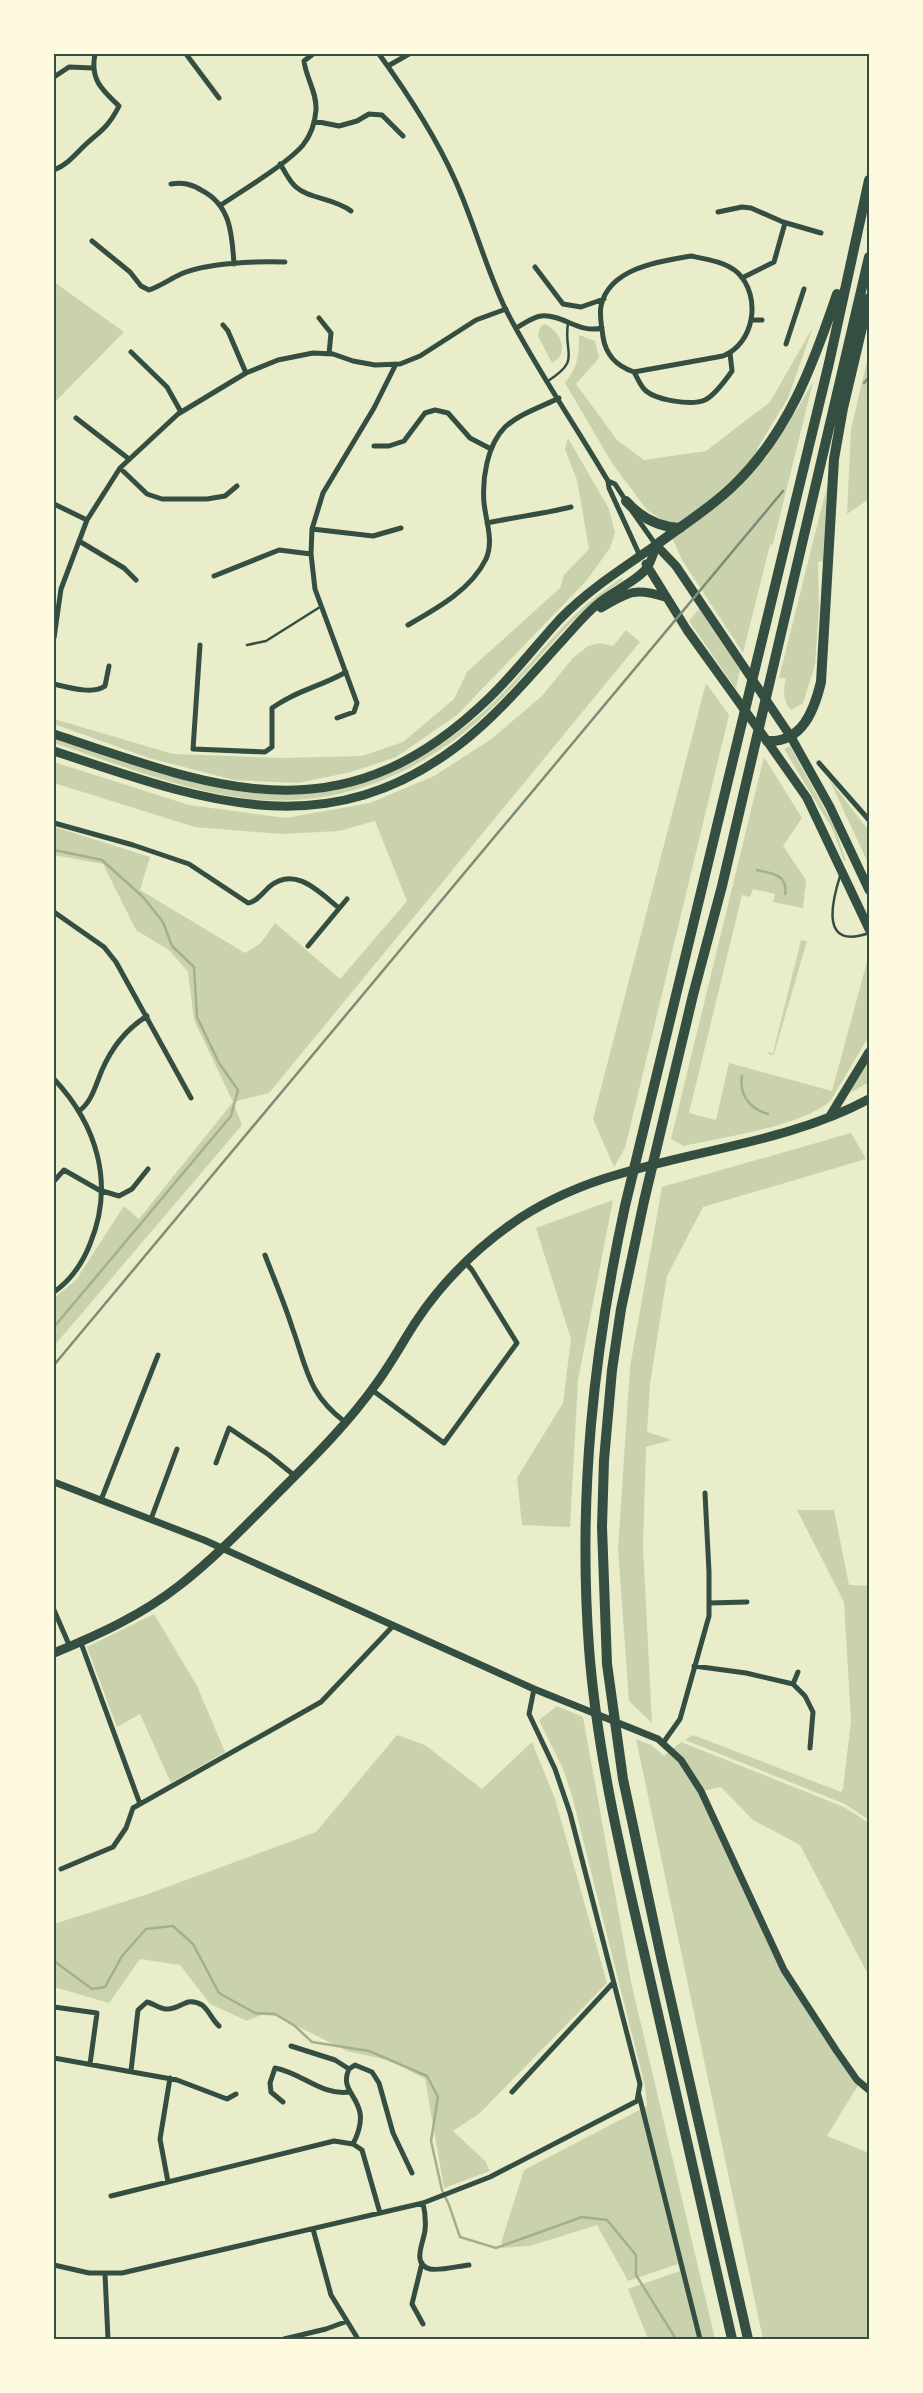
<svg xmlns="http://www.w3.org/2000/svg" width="923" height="2393" viewBox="0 0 923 2393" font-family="Overpass,sans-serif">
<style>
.green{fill:#cad2ad}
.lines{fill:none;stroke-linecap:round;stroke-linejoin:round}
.stream{stroke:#a3b18a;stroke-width:2.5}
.service{stroke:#344e41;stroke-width:2.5}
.minor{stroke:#344e41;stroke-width:5}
.tertiary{stroke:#344e41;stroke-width:7}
.primary{stroke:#344e41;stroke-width:9}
.trunk{stroke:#344e41;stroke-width:9}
.motorway{stroke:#344e41;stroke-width:10}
.rail{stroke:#7c8e77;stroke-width:2.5}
.neatline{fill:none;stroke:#344e41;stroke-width:2}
</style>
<rect width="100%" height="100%" fill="#e9edc9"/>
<path class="green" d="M 54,282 L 124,332 L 54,403 Z
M 545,324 C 560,331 571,353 552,363 L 538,336 L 540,327 Z
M 813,327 L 788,398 L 757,449 L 765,459 L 787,426 L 813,382 L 773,544 L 770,545 L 743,653 L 682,560 L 665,522 L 647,510 L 612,463 L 565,383 C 578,367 579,356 579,335 L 595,341 L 599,358 L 576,384 L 617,440 L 644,460 L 706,451 L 770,402 Z
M 869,352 L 869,499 L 847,514 L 851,429 Z
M 568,438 L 609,509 L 615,533 L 610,548 L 587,580 L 457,715 L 396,757 L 351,772 L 298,783 L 234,780 L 149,758 L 54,724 L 54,719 L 173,754 L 281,758 L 362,756 L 403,742 L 454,699 L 467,672 L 560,588 L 564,575 L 589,549 L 577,480 L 565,449 Z
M 827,486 L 823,561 L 818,562 L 819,609 L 815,665 L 803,703 L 791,710 C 783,702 783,689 786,678 L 779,678 Z
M 623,577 L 622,581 C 571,612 536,666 493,707 C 426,772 338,811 243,798 C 178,789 115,763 54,743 L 54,737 C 214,790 330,839 476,718 C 514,686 542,646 578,612 C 592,599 607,588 623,577 Z
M 699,609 L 740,670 L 736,689 L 689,621 Z
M 626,630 L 640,642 L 269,1093 L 233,1102 L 242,1125 L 54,1346 L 54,1298 L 76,1280 L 124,1206 L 139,1219 L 233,1102 L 194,1020 L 188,972 L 169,950 L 136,930 L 103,864 L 54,855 L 55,827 L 150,857 L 140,890 L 245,953 L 261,943 L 275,923 L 340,979 L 407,901 L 375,821 L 339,831 L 282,834 L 195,827 L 54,783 L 54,762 L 189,805 L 286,818 L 370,803 L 434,776 L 490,740 L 541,697 L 573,658 L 588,646 L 599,643 L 613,646 Z
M 706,683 L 729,715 L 625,1148 L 614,1167 L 593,1119 Z
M 790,746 L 835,828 L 846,861 L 844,861 L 833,830 L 784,749 Z
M 764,757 L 802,818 L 783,846 L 806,880 L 803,908 L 773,902 L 775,894 L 753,889 L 750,897 L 742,895 L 689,1113 L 716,1120 L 729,1063 L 832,1091 L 868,958 L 869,1036 L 831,1100 C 807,1125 720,1138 684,1146 L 671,1139 Z
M 829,779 L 869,831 L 869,865 Z
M 801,940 L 807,941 L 774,1054 L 770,1055 L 767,1052 L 773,1053 Z
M 869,1059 L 869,1082 L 850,1093 Z
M 851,1133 L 866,1159 L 703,1207 L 667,1276 L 650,1384 L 647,1432 L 672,1440 L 646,1447 L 643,1546 L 652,1723 L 629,1701 L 618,1549 L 630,1367 L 662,1187 Z
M 613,1200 L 578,1380 L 570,1527 L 522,1525 L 517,1478 L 563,1403 L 571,1339 L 536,1228 Z
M 797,1510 L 834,1510 L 849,1585 L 869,1586 L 869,1820 L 845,1804 L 685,1740 L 693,1735 L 841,1792 L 843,1789 L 851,1721 L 844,1602 Z
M 154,1614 L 197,1686 L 225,1752 L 171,1783 L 140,1714 L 117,1727 L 87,1647 Z
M 557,1706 L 583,1717 L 631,1982 L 715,2339 L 648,2339 L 628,2289 L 680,2271 L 678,2264 L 628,2281 L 597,2225 L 530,2246 L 502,2248 L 502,2240 L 524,2170 L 647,2106 L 645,2086 L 572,1796 L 563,1769 L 539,1720 Z
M 397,1735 L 425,1745 L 482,1789 L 532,1742 L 555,1799 L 607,1983 L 480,2113 L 453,2131 L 485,2161 L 490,2171 L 444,2188 L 425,2079 L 392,2061 L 347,2051 L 277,2016 L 261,2015 L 247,2021 L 210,2004 L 180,1965 L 140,1959 L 109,2003 L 54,1987 L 54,1924 L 148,1894 L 316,1832 Z
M 636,1739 L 651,1745 L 664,1756 L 681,1742 L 844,1807 L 869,1823 L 869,1976 L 800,1845 L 753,1820 L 721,1787 L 702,1791 L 784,1970 L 860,2082 L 827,2136 L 869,2153 L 869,2339 L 763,2339 Z"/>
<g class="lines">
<path class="stream" d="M 54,850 L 102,860 L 143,897 L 163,922 L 172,946 L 194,967 L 197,1017 L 219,1063 L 238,1090 L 231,1116 L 54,1327
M 757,870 C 772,874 788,874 785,894
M 742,1076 C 739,1095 750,1109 768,1114
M 54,1961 L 92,1989 L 105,1987 L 122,1956 L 146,1929 L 173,1926 L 193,1944 L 219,1993 L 255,2013 L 275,2014 L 295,2026 L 312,2042 L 369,2051 L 427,2076 L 438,2097 L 431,2141 L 442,2190 L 449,2205 L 460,2237 L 496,2248 L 582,2217 L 607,2220 L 636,2255 L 636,2275 L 676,2339"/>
<path class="service" d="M 548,381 C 582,359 563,355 568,323
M 247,645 L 266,641 L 320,607
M 840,876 C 831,905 821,950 869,933"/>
<path class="minor" d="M 186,54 L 219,98
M 379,54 C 408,94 435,135 455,180 C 474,222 485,266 505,308 C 535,367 574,423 608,481 L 609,488 L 640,556
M 388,66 L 409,54
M 54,77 L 69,67 L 92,68
M 314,121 L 339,126 L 357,121 L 369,114 L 382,115 L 403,136
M 280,164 C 285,171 289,181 296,187 C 309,199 334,198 351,211
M 54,170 C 66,165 72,158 81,149 C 98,132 107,130 119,106 C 101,89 90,79 95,54
M 171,184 C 183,182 191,184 201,190 C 231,205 232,234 234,264
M 221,205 C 242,191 288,163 303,145 C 311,135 315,123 316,110 C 317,92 306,78 304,61 L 313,54
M 718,212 L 742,207 L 751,208 L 783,222 L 821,233
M 92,241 L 130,272 L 141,286 L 149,290 C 161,286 170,279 181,274 C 205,263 258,261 285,262
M 691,256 C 706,259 726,262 738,273 C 762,297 754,344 723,356 L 634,372 C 617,366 606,356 603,337 C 602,327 599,316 601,306 C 609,268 660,261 691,256 Z
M 535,267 L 563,304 L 581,307 L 604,299
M 742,278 L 774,262 L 785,223
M 319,318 L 331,333 L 329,354
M 751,320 L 762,320
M 223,325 L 228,331 L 246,373
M 516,328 C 524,324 532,317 541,316 C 563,314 579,334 602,328
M 786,344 L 804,289
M 131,352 L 167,387 L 181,412
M 634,372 C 637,377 640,385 644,389 C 654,400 691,406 705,400 C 715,395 725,381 732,371 L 730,353
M 76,418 L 129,459
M 374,446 L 389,446 L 404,441 L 425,413 L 435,410 L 448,413 L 470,438 L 491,449
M 120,468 L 147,494 L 162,499 L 207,499 L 225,496 L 237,486
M 608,481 L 615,484 L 626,501
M 54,504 L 87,520
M 632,511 L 656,545
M 487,523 C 515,517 543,514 571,507
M 312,529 L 373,536 L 401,528
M 79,541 L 124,568 L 136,580
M 214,576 L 279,550 L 311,554
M 408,625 C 436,609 471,590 486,559 C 494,541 486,522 484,503 C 482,479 487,445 505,427 C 519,414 541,407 559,398
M 54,638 L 61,589 L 87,520 L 120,468 L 178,414 L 246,373 L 278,360 L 313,353 L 333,354 L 353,361 L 375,365 L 400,364 L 420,356 L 476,320 L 506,309
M 200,645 L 193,749 L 265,752 L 272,747 L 272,708 C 297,690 320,687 346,672
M 54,684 C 67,687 93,695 105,686 L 109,666
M 337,718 L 354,712 L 357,703 L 315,589 L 311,554 L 312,529 L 323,493 L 374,408 L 396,364
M 819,763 L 869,820
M 54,823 L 133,845 L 189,864 L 248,903 C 256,902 263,893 269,887 C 295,865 319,892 339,908
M 54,912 L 104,947 L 116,962 L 191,1098
M 308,946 L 347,899
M 54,1079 C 97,1125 115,1184 90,1244 C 83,1262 71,1280 54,1292
M 79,1111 C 92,1102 96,1084 102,1070 C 112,1047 126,1029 147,1016
M 54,1181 L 64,1170 L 99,1190 L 119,1196 L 132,1189 L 148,1169
M 265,1255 C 274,1279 284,1302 292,1327 C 307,1368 307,1393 345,1422
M 372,1390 L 444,1443 L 517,1343 L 472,1270 L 465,1262
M 216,1463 L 229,1428 L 269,1455 L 295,1476
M 101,1500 L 158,1355
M 151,1519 L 177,1449
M 709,1603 L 747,1602
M 54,1610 L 70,1647
M 81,1643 L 140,1804
M 694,1666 L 746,1673 L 793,1684 L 805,1696 L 813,1712 L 810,1748
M 793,1684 L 798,1672
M 663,1743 L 680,1719 L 709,1616 L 709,1572 L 705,1493
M 61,1869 L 113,1847 L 126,1828 L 133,1808 L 321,1702 L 393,1626
M 54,2007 L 97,2013 L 90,2064
M 291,2046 L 335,2060 L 349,2069 L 355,2065 L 372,2072 L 379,2083 L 393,2133 L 412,2173
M 54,2058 L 177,2080 L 227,2099 L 236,2094
M 349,2069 C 340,2088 357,2095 360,2113 C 362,2124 358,2134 353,2144
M 131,2071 L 138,2010 L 147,2002 C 155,2004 161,2010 169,2009 C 182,2008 187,1996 202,2005 C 209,2010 212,2020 219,2026
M 512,2092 L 613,1983
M 639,2095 L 700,2339
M 283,2102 L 271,2092 L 270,2083 L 275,2068 C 302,2073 322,2096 349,2092
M 168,2182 L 160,2139 L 170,2078
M 111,2196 L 334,2141 L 353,2144 L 362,2150 L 380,2213
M 423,2203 C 425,2212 426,2221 425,2230 C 424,2242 411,2264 430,2269 C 441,2271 458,2266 469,2265
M 313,2229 L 331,2295 L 358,2339
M 422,2263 L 412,2304 L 423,2324
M 54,2265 L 89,2273 L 122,2273 L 423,2203 L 490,2177 L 637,2101 L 640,2084 L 570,1813 L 555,1769 L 529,1714 L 534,1689
M 105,2274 L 108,2339
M 284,2339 L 326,2329 L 345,2322"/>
<path class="tertiary" d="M 54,1482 L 204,1540 L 534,1689 L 658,1739 L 681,1760 L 701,1791 L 784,1970 L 836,2050 L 857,2080 L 869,2090"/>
<path class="primary" d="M 791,737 L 830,807 L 869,890
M 767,741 L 807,798 L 869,929
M 830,1116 L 869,1052
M 54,1653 C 98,1635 142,1615 180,1585 C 217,1556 250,1521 284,1487 C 316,1455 349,1422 376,1384 C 391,1364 403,1341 417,1320 C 441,1284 474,1251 510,1225 C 616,1149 756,1160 869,1099"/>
<path class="trunk" d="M 656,545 L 676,566 L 791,737
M 646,564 L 687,630 L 767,741
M 601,608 C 628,592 635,587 665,597
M 54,734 C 223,791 343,839 489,698 C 515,673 536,645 560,619 C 588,590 623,568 656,545
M 54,751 C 199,799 323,849 459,745 C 498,715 530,676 563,640 C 575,627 586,613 600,602 C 612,592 641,579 648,566 C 652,560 654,552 656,545"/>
<path class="motorway" d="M 626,501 C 640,517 659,527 680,528
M 656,545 C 681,526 709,509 732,487 C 788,434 813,365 837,294
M 767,741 C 802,743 814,711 821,682 L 834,459 L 843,408 L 869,298
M 732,2339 C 704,2213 674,2087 646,1961 C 622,1859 597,1753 589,1648 C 578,1497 593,1354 625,1206 L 829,363 L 869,180
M 748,2339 L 661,1957 L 623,1779 L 607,1664 L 602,1527 L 604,1460 L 612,1370 L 621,1309 L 644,1201 L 693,995 L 722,886 L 869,257"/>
<path class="rail" d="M 864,383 L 869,377
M 54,1365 L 783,491"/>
</g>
<rect width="923" height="2393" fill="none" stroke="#fefae0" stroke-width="110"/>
<rect x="55" y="55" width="813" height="2283" class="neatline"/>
</svg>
